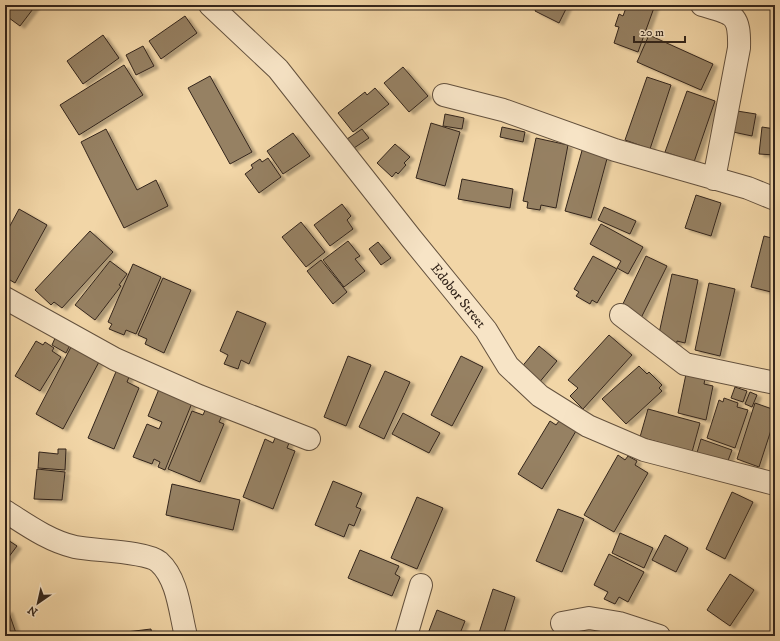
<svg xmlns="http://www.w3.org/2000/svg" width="780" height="641" viewBox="0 0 780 641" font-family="'IM FELL DW Pica',serif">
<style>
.building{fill:#968164;stroke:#33251b;filter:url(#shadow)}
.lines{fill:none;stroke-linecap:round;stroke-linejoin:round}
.minor-casing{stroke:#63513e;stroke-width:24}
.minor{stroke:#f7e4c6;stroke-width:22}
.labels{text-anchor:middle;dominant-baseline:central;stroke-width:3;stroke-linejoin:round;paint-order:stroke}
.street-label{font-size:14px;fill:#33251b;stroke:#f7e4c6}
</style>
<defs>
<filter id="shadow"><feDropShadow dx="4.5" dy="2.5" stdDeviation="1" flood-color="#0004"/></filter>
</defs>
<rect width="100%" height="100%" fill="#f2d6a7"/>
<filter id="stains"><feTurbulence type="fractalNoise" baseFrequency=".005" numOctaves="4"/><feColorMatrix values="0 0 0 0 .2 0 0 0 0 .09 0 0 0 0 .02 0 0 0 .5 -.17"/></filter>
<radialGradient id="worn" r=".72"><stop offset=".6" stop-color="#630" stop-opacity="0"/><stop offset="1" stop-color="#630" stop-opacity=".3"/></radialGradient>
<path class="building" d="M 5,5 L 36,5 L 20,26 L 5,15 Z
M 538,5 L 568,5 L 559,23 L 535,11 Z
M 627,5 L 655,5 L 638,52 L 614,43 L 619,27 L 615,26 L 619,14 L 623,16 Z
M 185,16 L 197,33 L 161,59 L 149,41 Z
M 103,35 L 119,58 L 83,84 L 67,61 Z
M 649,35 L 713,64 L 701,90 L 637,62 Z
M 143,46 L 154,66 L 136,75 L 126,55 Z
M 124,65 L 143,95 L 79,135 L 60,105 Z
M 403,67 L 428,96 L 409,112 L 384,83 Z
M 210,76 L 252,152 L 230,164 L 188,88 Z
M 647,77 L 671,85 L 650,149 L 625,140 Z
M 375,88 L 389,104 L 353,132 L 338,113 L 365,92 L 367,95 Z
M 687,91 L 715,101 L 694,162 L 665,152 Z
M 737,111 L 756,114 L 752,136 L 733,132 Z
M 445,114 L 464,118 L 462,129 L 443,126 Z
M 431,123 L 460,132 L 445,186 L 416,178 Z
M 502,127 L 525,132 L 523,142 L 500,137 Z
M 762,127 L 775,129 L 775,155 L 759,154 Z
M 106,129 L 137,190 L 156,180 L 168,206 L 124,228 L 81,142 Z
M 362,129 L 369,138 L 348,152 L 341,143 Z
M 293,133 L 310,156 L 283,174 L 267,151 Z
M 536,138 L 568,145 L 556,208 L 541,205 L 540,210 L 527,208 L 528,202 L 523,201 Z
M 395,144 L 410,157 L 404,163 L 406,165 L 398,174 L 396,172 L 392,177 L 377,163 Z
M 583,147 L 608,155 L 591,218 L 565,211 Z
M 268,158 L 281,177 L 259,193 L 245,174 L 253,168 L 251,165 L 260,159 L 262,162 Z
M 462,179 L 513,189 L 510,208 L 458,199 Z
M 696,195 L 721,203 L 711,236 L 685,228 Z
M 342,204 L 351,216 L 347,220 L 353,229 L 330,246 L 314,225 Z
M 604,207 L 636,221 L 630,234 L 598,220 Z
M 19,209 L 47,225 L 15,283 L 5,277 L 5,235 Z
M 301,222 L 325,252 L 306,267 L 282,237 Z
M 601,224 L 643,247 L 628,274 L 617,268 L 621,261 L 590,244 Z
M 90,231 L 113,252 L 62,308 L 54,302 L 51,305 L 35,290 Z
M 764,236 L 775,239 L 775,293 L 751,287 Z
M 348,241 L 360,256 L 355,259 L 365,271 L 344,287 L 323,260 Z
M 378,242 L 391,258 L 381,265 L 369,249 Z
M 593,256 L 617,269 L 597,303 L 592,300 L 590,304 L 576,296 L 579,292 L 574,289 Z
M 646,256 L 667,266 L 640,320 L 620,310 Z
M 321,260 L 347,292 L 333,304 L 307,271 Z
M 110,261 L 127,274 L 119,285 L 121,286 L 95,320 L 75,305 Z
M 133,264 L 161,277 L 136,334 L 126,330 L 124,335 L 109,329 L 112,324 L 108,322 Z
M 672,274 L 698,280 L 685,343 L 677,341 L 676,347 L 658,338 Z
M 163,278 L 191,290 L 164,353 L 145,344 L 147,339 L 138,335 Z
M 709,283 L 735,289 L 720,356 L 695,350 Z
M 237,311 L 266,323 L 249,364 L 241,360 L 238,369 L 224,364 L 228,355 L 220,351 Z
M 609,335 L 632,355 L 583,409 L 570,396 L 578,388 L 568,380 Z
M 56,336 L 71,343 L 66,353 L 52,345 Z
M 36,341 L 43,345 L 45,342 L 54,348 L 52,351 L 61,357 L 40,391 L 15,376 Z
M 539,346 L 557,361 L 538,384 L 520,369 Z
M 71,347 L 99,362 L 63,429 L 36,414 Z
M 348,356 L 371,365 L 346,426 L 324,417 Z
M 461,356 L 483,367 L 452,426 L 431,415 Z
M 639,366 L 647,374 L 649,372 L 662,385 L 659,388 L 662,391 L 626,424 L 602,399 Z
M 118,367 L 131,372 L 127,382 L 139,388 L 114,449 L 88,438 Z
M 385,371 L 410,382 L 384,439 L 359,427 Z
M 686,374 L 705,379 L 704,384 L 713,386 L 706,420 L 678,413 Z
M 735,387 L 747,391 L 743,402 L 731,398 Z
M 159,389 L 192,403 L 165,470 L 158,467 L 160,462 L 154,459 L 152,464 L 133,457 L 147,424 L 159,429 L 162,422 L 148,416 Z
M 750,392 L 757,395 L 752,407 L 745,404 Z
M 724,398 L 738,403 L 737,407 L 748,410 L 735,448 L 707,438 L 719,400 L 723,402 Z
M 755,403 L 775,410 L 775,418 L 759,467 L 737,459 Z
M 206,408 L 223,414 L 219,422 L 224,424 L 200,482 L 168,469 L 192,411 L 203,415 Z
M 648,409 L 700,423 L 692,452 L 640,437 Z
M 403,413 L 440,433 L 429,453 L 392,434 Z
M 550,421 L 556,425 L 559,421 L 576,431 L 542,489 L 518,474 Z
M 275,438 L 289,443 L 287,448 L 295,451 L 273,509 L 243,497 L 265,439 L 273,443 Z
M 701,439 L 732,450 L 726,466 L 696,456 Z
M 58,449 L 66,449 L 65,470 L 38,468 L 39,452 L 58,454 Z
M 618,455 L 625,460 L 628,456 L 637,461 L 635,465 L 648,473 L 614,532 L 584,515 Z
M 37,469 L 65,472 L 62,500 L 34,499 Z
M 333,481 L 362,493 L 356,507 L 361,509 L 354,526 L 349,524 L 344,537 L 315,525 Z
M 172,484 L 240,500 L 233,530 L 166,515 Z
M 732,492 L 753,502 L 725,559 L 706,549 Z
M 417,497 L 443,508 L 417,569 L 391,558 Z
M 558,509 L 584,519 L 562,572 L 536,561 Z
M 620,533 L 653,548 L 644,568 L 612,553 Z
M 665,535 L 688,548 L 676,572 L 652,560 Z
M 5,538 L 17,546 L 5,562 Z
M 360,550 L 399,566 L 395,574 L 400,577 L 392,596 L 348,578 Z
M 609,554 L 644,572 L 628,602 L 619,597 L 615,604 L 604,599 L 608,592 L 594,585 Z
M 730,574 L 754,590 L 730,626 L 707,610 Z
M 493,589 L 515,597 L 503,636 L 478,636 Z
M 8,610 L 17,636 L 5,636 L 5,611 Z
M 437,610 L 465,621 L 459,636 L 427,636 Z
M 151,629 L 152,636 L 93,636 Z"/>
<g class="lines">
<g class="minor-casing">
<path id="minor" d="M 210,5 L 278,69 L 411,238 L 486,330 L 508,366 L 540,396 L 588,426 L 644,450 L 775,484
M 702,5 C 733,14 740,13 739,48 L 714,179
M 444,95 L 503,110 L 615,150 L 748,188 L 775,199
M 5,298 L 115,359 L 199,396 L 309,439
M 621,315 L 685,364 L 775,383
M 5,511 C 27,525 49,541 75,547 C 94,551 146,551 159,562 C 178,579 180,613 186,636
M 562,623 L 589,618 L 619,623 L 659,636
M 406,636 L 421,585"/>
</g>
<use href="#minor" class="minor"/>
</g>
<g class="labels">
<g class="street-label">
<text transform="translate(458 296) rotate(51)">Edobor Street</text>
</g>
</g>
<rect width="780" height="641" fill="none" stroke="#f2d6a7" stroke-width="20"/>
<rect x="6" y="6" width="768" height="629" fill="none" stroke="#33251b" stroke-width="2"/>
<rect x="10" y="10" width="760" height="621" fill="none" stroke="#33251b"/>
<g transform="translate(38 603) rotate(214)" stroke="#f7e4c6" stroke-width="3" paint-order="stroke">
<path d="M0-3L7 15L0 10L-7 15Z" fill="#33251b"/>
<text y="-6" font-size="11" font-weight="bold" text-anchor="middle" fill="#33251b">N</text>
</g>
<path d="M634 36v6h51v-6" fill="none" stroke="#33251b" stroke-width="2"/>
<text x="640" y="36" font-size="12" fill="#33251b" stroke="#f7e4c6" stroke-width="3" paint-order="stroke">20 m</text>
<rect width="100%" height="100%" filter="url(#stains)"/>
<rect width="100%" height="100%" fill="url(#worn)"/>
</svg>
